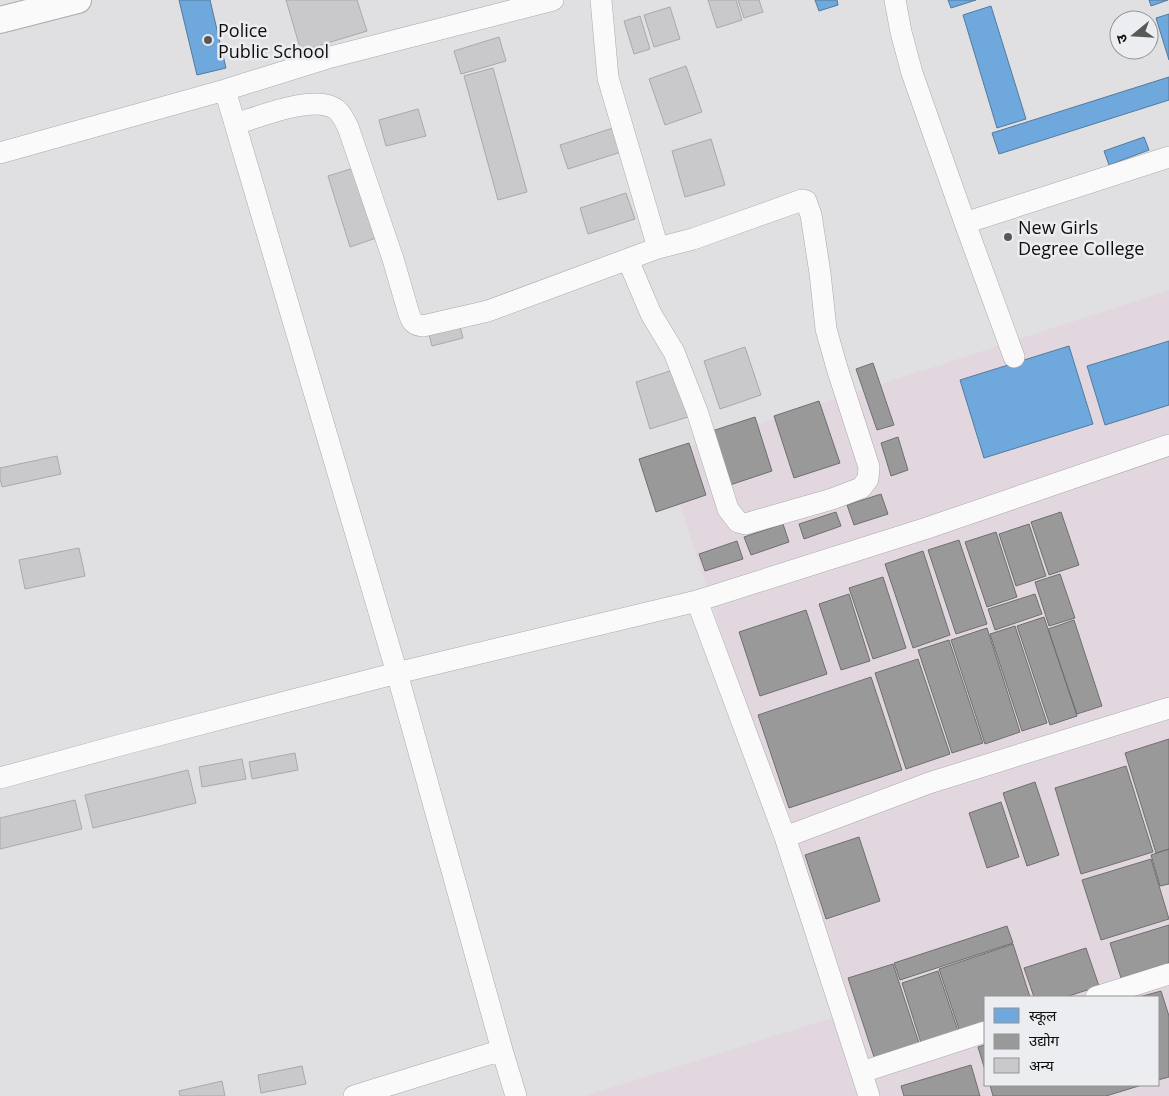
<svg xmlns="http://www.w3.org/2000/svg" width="1169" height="1096" viewBox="0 0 1169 1096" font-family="'Open Sans','Noto Sans Devanagari',sans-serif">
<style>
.industrial{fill:#e3d7df;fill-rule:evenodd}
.schools{fill:#6fa8dc;stroke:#527a9e}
.industry{fill:#999;stroke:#6f6f70}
.building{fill:#c9c9cb;stroke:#a8a9aa}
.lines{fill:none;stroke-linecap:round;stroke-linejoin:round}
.minor-casing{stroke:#a9aaab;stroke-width:22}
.major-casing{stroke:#a9aaab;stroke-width:28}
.minor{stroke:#fafafb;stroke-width:21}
.major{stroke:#fafafb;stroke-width:26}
.poi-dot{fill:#585859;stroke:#ecedf0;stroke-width:2}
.labels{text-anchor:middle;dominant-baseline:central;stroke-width:5;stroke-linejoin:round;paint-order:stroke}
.poi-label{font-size:18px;fill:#0e0e0f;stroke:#ecedf0;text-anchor:start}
</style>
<rect width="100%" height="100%" fill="#e0e0e2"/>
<path class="industrial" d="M 1169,290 L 1169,1096 L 584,1096 L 844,1014 L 664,455 ZM 985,997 L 1158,997 L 1158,1085 L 985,1085 Z"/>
<path class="schools" d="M 179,0 L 210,0 L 226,68 L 197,75 Z
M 815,0 L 837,0 L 838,5 L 819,11 Z
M 948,0 L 976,0 L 951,8 Z
M 1149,0 L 1168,0 L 1151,6 Z
M 991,6 L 1026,119 L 997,128 L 963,15 Z
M 1169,14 L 1169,60 L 1156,18 Z
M 1169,77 L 1169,100 L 999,154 L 992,133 Z
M 1144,137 L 1149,150 L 1109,165 L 1104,151 Z
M 1169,341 L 1169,405 L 1105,425 L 1087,366 Z
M 1069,346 L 1093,424 L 984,458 L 960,380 Z"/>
<path class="industry" d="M 873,363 L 894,425 L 877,430 L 856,369 Z
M 819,401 L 840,463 L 794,478 L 774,416 Z
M 755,417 L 772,471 L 727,486 L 709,432 Z
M 898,437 L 908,470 L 891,476 L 881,443 Z
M 689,443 L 706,495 L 656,512 L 639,459 Z
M 881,494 L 888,514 L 854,525 L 847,505 Z
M 836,512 L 841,526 L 804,539 L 799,524 Z
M 1061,512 L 1079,565 L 1049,575 L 1031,522 Z
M 783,524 L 789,542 L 751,555 L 744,537 Z
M 1029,524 L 1046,576 L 1016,586 L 999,534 Z
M 996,532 L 1017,597 L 987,607 L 965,542 Z
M 959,540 L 987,624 L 956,634 L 928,550 Z
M 737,541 L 743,559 L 705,571 L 699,554 Z
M 923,551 L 950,635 L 913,648 L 885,564 Z
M 1060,574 L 1075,618 L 1049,626 L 1035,582 Z
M 883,577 L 906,648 L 873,659 L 849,588 Z
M 849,594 L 870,661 L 841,670 L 819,604 Z
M 1035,594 L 1042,614 L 995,630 L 988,609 Z
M 806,610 L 827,674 L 760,696 L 739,632 Z
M 1044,617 L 1077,716 L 1050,725 L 1017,626 Z
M 1074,620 L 1102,706 L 1077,714 L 1048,629 Z
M 1015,626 L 1047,723 L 1022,731 L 990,634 Z
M 987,628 L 1020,732 L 985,744 L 951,640 Z
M 949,640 L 983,743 L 952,753 L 918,650 Z
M 918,659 L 950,754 L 906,769 L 875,673 Z
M 871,677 L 902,770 L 789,808 L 758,715 Z
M 1169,739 L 1169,849 L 1156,853 L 1125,753 Z
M 1126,766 L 1153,852 L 1081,874 L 1055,788 Z
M 1035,782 L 1059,855 L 1027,866 L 1003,793 Z
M 1001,802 L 1019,857 L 987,868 L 969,813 Z
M 859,837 L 880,901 L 826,919 L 805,855 Z
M 1169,849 L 1169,884 L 1160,886 L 1151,855 Z
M 1151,859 L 1169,919 L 1101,940 L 1082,880 Z
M 1169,925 L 1169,963 L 1121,978 L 1110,943 Z
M 1007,926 L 1013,943 L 900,980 L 894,963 Z
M 1013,944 L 1030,997 L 985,997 L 985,1023 L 960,1032 L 939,969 Z
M 1086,948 L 1099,986 L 1066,997 L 1034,997 L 1024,968 Z
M 893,964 L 919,1043 L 874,1057 L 848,978 Z
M 938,971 L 958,1031 L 921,1043 L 902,983 Z
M 1161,991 L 1169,1016 L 1169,1077 L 1158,1080 L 1158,997 L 1139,997 Z
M 985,1045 L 985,1070 L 978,1047 Z
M 971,1065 L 980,1096 L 904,1096 L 901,1086 Z
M 990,1085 L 1142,1085 L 1106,1096 L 993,1096 Z"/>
<path class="building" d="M 286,0 L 357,0 L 367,31 L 301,51 Z
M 708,0 L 736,0 L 742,20 L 717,28 Z
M 738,0 L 759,0 L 763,12 L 744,18 Z
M 670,7 L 680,39 L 654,47 L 644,15 Z
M 640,16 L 650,49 L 634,54 L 624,21 Z
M 499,37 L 506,61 L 461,74 L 454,51 Z
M 686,66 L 702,112 L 665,125 L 649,79 Z
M 493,68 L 527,192 L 498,200 L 464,76 Z
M 418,109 L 426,136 L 386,146 L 379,120 Z
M 613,128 L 621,152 L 568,169 L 560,145 Z
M 711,139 L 725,185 L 685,197 L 672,151 Z
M 357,167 L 379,237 L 350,247 L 328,176 Z
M 626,193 L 635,219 L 588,234 L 580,208 Z
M 459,323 L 463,338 L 432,346 L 428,331 Z
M 745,347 L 761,395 L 720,409 L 704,361 Z
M 676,369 L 691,416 L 650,429 L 636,382 Z
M 57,456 L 61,474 L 2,487 L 0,478 L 0,468 Z
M 79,548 L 85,576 L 25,589 L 19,560 Z
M 295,753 L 298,770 L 252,779 L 249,762 Z
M 242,759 L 246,779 L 202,787 L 199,767 Z
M 188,770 L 196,803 L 93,828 L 85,795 Z
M 75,800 L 82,829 L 0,849 L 0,818 Z
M 302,1066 L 306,1084 L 261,1093 L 258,1075 Z
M 222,1081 L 225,1096 L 180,1096 L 179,1091 Z"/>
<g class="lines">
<g class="minor-casing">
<path id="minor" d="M 601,0 L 608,78 L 658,248
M 895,0 L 901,32 L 912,73 L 965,223 L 1014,357
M 225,90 L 397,673 L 502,1050 L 516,1096
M 235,124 C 259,117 316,93 337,110 C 342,114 345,122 348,127 L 393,259 L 409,314 C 412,322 414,325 423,326 L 488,311 L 658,248 L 693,239 L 802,200 L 806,201 L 811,215 L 820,273 L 826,329 L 837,368 L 869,467 L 868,479 L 861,488 L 832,499 L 745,524 L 738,522 L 728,509 L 697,411 L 674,352 L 651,314 L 628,260
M 0,153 L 225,90 L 331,57 L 553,0
M 965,223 L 1169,157
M 697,601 L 785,837 L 869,1096
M 0,778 L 128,743 L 397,673 L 697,601 L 927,528 L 1169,445
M 785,837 L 929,783 L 1169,708
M 1096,997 L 1169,974
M 862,1072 L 985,1032
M 354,1096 L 502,1050"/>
</g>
<g class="major-casing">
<path id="major" d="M 0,20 L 78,0"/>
</g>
<use href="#minor" class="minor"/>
<use href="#major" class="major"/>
</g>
<g class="poi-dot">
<circle cx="208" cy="40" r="5"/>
<circle cx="1008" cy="237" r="5"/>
</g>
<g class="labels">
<g class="poi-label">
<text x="218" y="30">Police<tspan x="218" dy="21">Public School</tspan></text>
<text x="1018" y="227">New Girls<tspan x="1018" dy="21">Degree College</tspan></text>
</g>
</g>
<rect x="984" y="996" width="175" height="90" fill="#ecedf0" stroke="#939496"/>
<rect x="994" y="1008" width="25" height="15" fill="#6fa8dc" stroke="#939496"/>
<text x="1029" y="1021" font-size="15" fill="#0e0e0f">स्कूल</text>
<rect x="994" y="1034" width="25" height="15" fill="#999999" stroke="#939496"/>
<text x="1029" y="1046" font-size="15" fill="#0e0e0f">उद्योग</text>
<rect x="994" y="1058" width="25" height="15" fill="#c9c9cb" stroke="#939496"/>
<text x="1029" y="1071" font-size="15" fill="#0e0e0f">अन्य</text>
<g transform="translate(1134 35) rotate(252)"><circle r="24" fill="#ecedf0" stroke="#939496"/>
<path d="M0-4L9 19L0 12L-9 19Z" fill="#585859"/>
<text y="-8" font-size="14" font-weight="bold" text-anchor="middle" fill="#0e0e0f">उ</text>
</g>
</svg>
